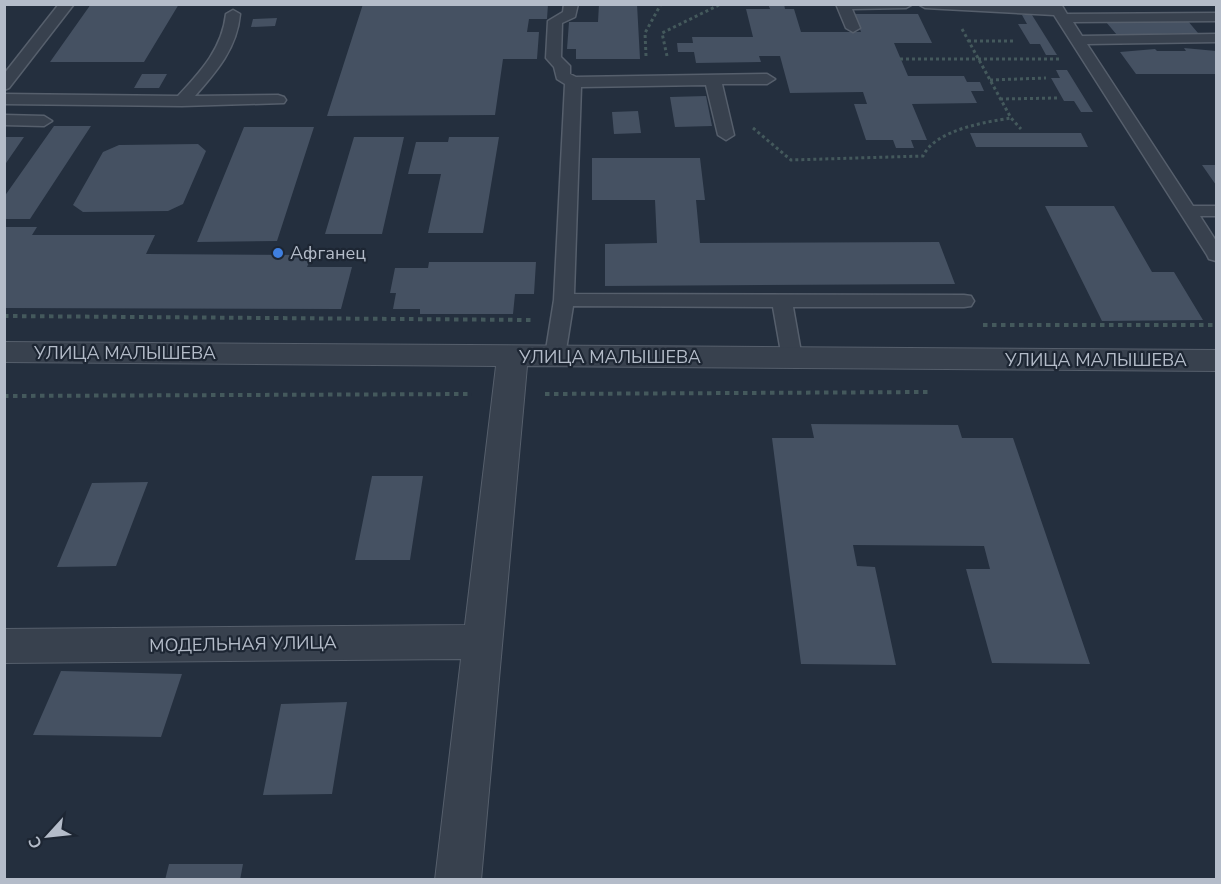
<svg xmlns="http://www.w3.org/2000/svg" width="1221" height="884" viewBox="0 0 1221 884" font-family="'Nunito Sans',sans-serif">
<style>
.building{fill:#455162}
.lines{fill:none;stroke-linecap:round;stroke-linejoin:round}
.lane-casing{stroke:#565f6c;stroke-width:3}
.street-casing{stroke:#565f6c;stroke-width:2}
.path-far1{stroke:#44595c;stroke-width:3;stroke-dasharray:3 3;stroke-linecap:butt}
.path{stroke:#44595c;stroke-width:4;stroke-dasharray:4.5 4.5;stroke-linecap:butt}
.lane{fill:#38414e;fill-rule:evenodd}
.street{fill:#38414e;fill-rule:evenodd}
.shop-dot{fill:#3f7fe0;stroke:#1d2633;stroke-width:2}
.labels{text-anchor:middle;dominant-baseline:central;stroke-width:4.5;stroke-linejoin:round;paint-order:stroke}
.poi-label{font-size:18px;fill:#b4bcc9;stroke:#1d2633;text-anchor:start}
.street-label{font-size:18px;fill:#b4bcc9;stroke:#1d2633}
</style>
<rect width="100%" height="100%" fill="#242f3e"/>
<path class="building" d="M 91,4 L 179,4 L 144,62 L 50,62 Z
M 363,4 L 548,4 L 547,19 L 529,19 L 527,32 L 539,32 L 537,59 L 503,59 L 495,115 L 327,116 Z
M 599,4 L 637,4 L 640,59 L 576,59 L 576,49 L 567,49 L 569,22 L 598,22 Z
M 768,4 L 784,4 L 785,9 L 794,9 L 801,32 L 861,32 L 855,14 L 918,14 L 932,43 L 894,43 L 908,76 L 964,76 L 967,82 L 980,82 L 984,91 L 971,91 L 977,103 L 912,104 L 927,140 L 911,140 L 914,148 L 896,148 L 893,140 L 866,140 L 854,104 L 867,104 L 863,92 L 790,93 L 780,56 L 759,56 L 761,62 L 696,63 L 694,52 L 678,52 L 677,43 L 693,43 L 692,37 L 753,37 L 746,9 L 770,9 Z
M 1022,15 L 1032,15 L 1057,55 L 1046,55 L 1040,44 L 1030,44 L 1018,24 L 1027,24 Z
M 277,18 L 275,26 L 251,27 L 253,19 Z
M 1187,20 L 1198,33 L 1117,35 L 1106,22 Z
M 1184,48 L 1216,51 L 1216,74 L 1136,74 L 1120,52 L 1155,49 L 1157,51 L 1186,51 Z
M 1056,70 L 1067,70 L 1093,112 L 1081,112 L 1074,101 L 1064,101 L 1051,78 L 1060,78 Z
M 142,74 L 167,74 L 159,88 L 134,88 Z
M 706,96 L 712,126 L 675,127 L 670,97 Z
M 638,111 L 641,133 L 614,134 L 612,112 Z
M 54,126 L 91,126 L 30,219 L 4,219 L 4,197 Z
M 244,127 L 314,127 L 277,241 L 197,242 Z
M 970,133 L 1081,133 L 1088,147 L 976,147 Z
M 4,137 L 24,137 L 4,166 Z
M 354,137 L 404,137 L 382,234 L 325,234 Z
M 449,137 L 499,137 L 483,233 L 428,233 L 441,174 L 408,174 L 416,142 L 448,142 Z
M 198,144 L 206,151 L 183,204 L 168,211 L 83,212 L 73,205 L 103,152 L 119,145 Z
M 592,158 L 700,158 L 705,200 L 696,200 L 700,243 L 939,242 L 955,284 L 605,286 L 605,244 L 657,243 L 655,200 L 592,200 Z
M 1202,165 L 1216,165 L 1216,185 Z
M 1045,206 L 1114,206 L 1152,272 L 1174,272 L 1203,320 L 1102,321 Z
M 4,227 L 37,227 L 32,235 L 155,235 L 146,254 L 312,255 L 307,267 L 352,267 L 341,309 L 4,308 Z
M 429,262 L 536,262 L 534,294 L 515,294 L 513,314 L 420,314 L 420,309 L 393,309 L 396,293 L 390,293 L 395,268 L 428,268 Z
M 811,424 L 958,425 L 962,438 L 1013,438 L 1090,664 L 992,663 L 966,569 L 990,569 L 984,546 L 853,545 L 857,566 L 875,567 L 896,665 L 801,664 L 772,438 L 814,438 Z
M 372,476 L 423,476 L 410,560 L 355,560 Z
M 148,482 L 116,566 L 57,567 L 92,483 Z
M 61,671 L 182,674 L 161,737 L 33,735 Z
M 347,702 L 332,794 L 263,795 L 281,704 Z
M 169,864 L 243,864 L 240,880 L 165,880 Z"/>
<g class="lines">
<g class="lane-casing">
<path id="lane" d="M 59,4 L 74,4 L 9,88 L 4,90 L 4,74 Z
M 564,4 L 578,4 L 575,17 L 562,23 L 561,57 L 570,66 L 570,74 L 576,77 L 767,74 L 775,79 L 767,84 L 722,84 L 734,135 L 726,140 L 718,135 L 706,85 L 581,87 L 574,294 L 964,295 L 971,296 L 974,301 L 971,306 L 964,307 L 793,307 L 802,358 L 799,363 L 792,365 L 785,363 L 782,358 L 773,307 L 573,306 L 565,356 L 562,361 L 555,363 L 548,361 L 545,356 L 554,300 L 565,84 L 557,79 L 554,67 L 546,58 L 548,21 L 563,12 Z
M 836,4 L 913,4 L 906,8 L 852,9 L 860,28 L 853,32 L 846,28 Z
M 918,4 L 1049,6 L 1047,4 L 1061,4 L 1067,14 L 1216,13 L 1216,21 L 1073,22 L 1082,36 L 1216,34 L 1216,42 L 1087,44 L 1193,206 L 1216,206 L 1216,216 L 1200,216 L 1216,241 L 1216,261 L 1209,259 L 1207,255 L 1054,15 L 925,8 Z
M 233,10 L 240,14 C 237,48 217,71 195,96 L 278,95 L 284,97 L 286,100 L 284,103 L 182,106 L 4,104 L 4,94 L 178,96 C 201,71 222,49 226,14 Z
M 4,115 L 44,116 L 52,121 L 44,126 L 4,125 Z"/>
</g>
<g class="street-casing">
<path id="street" d="M 4,342 L 1216,350 L 1216,371 L 527,366 L 481,880 L 435,880 L 461,659 L 4,663 L 4,629 L 465,625 L 496,366 L 4,362 Z"/>
</g>
<path class="path-far1" d="M 962,29 L 1011,118 L 1021,129
M 968,41 L 1016,41
M 646,56 L 645,33 L 661,4
M 667,56 L 662,33 L 721,4
M 900,59 L 1059,59
M 990,80 L 1046,78
M 1000,99 L 1058,98
M 753,128 L 791,160 L 923,156 C 935,130 985,122 1011,118"/>
<path class="path" d="M 4,316 L 532,320
M 983,325 L 1216,325
M 545,394 L 928,392
M 4,396 L 472,394"/>
<use href="#lane" class="lane"/>
<use href="#street" class="street"/>
</g>
<circle class="shop-dot" cx="278" cy="253" r="6"/>
<g class="labels">
<g class="poi-label">
<text x="290" y="253">Афганец</text>
</g>
<g class="street-label">
<text x="125" y="353">УЛИЦА МАЛЫШЕВА</text>
<text x="610" y="357">УЛИЦА МАЛЫШЕВА</text>
<text x="1096" y="360">УЛИЦА МАЛЫШЕВА</text>
<text transform="translate(243 644) rotate(-1)">МОДЕЛЬНАЯ УЛИЦА</text>
</g>
</g>
<rect width="1221" height="884" fill="none" stroke="#b4bcc9" stroke-width="12"/>
<g transform="translate(48 836) rotate(243)" stroke="#1d2633" stroke-width="4.5" paint-order="stroke">
<path d="M0-4.5L10 22L0 15L-10 22Z" fill="#b4bcc9"/>
<text y="-9" font-size="16" font-weight="bold" text-anchor="middle" fill="#b4bcc9">С</text>
</g>
</svg>
